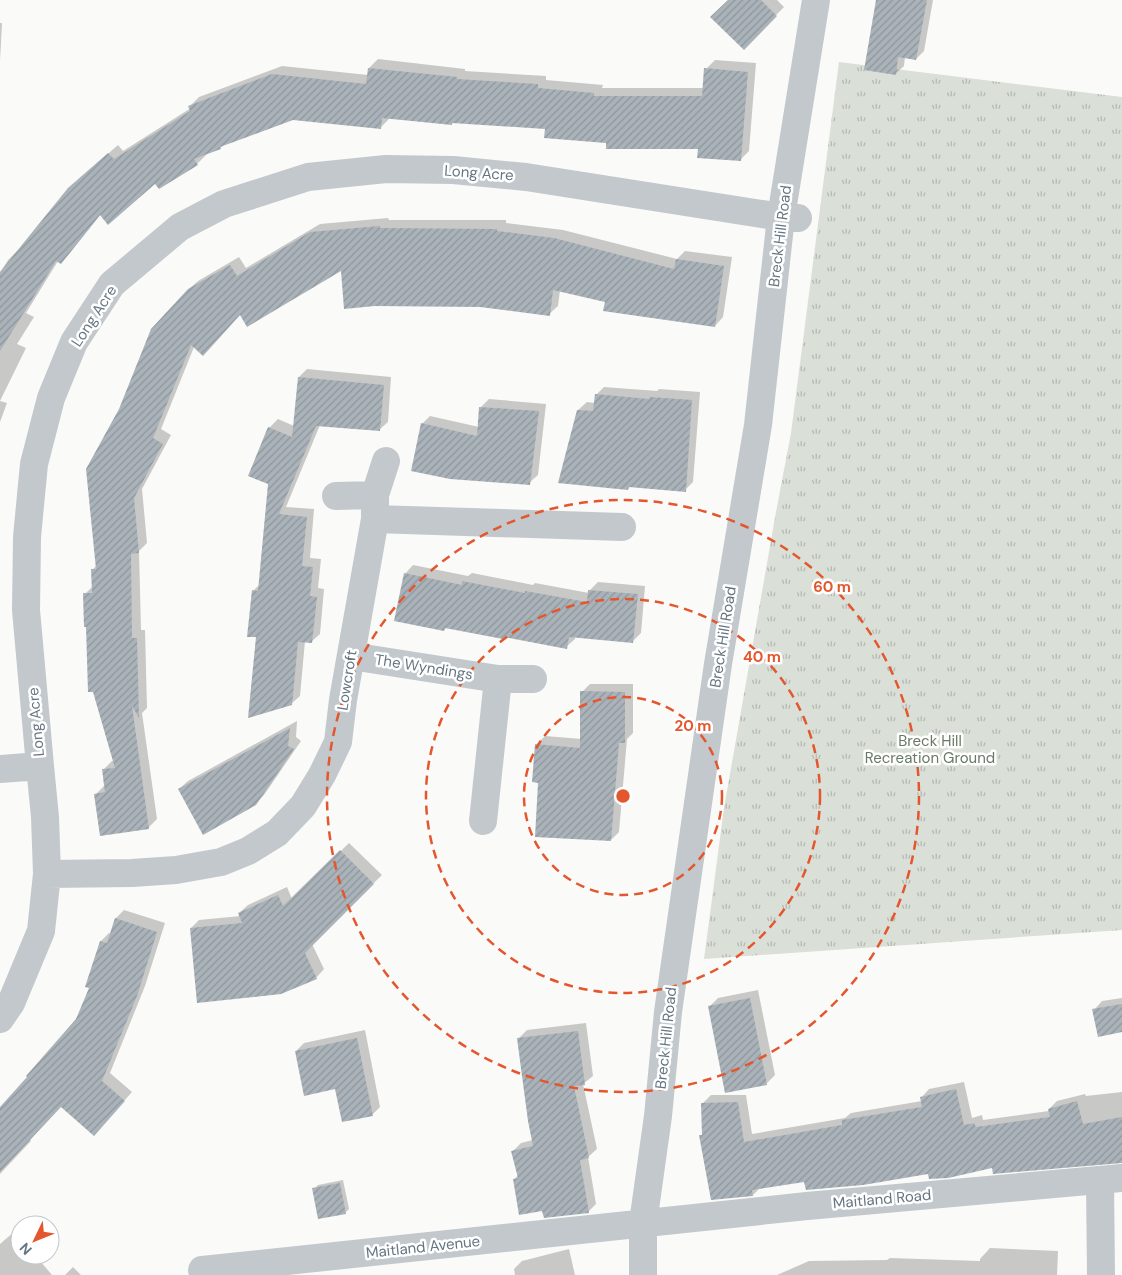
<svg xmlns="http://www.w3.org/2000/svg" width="1122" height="1275" viewBox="0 0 1122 1275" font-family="'DM Sans',sans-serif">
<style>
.park{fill:url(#park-tufts)}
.shadow{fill:#0003}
.building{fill:url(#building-hatch)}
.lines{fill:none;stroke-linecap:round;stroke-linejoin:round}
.minor{stroke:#c3c8cc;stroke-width:28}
.ring{fill:none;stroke:#e4572e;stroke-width:2.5;stroke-dasharray:9 6}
.labels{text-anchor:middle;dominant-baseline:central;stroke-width:5;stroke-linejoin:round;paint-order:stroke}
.street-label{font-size:15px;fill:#657683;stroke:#fff}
.park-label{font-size:15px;fill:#687a64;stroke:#fff}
.centre{fill:#e4572e;stroke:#fff;stroke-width:2.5}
.ring-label{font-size:15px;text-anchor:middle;font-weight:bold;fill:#e4572e;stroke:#fff;stroke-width:5;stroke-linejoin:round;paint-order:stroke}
</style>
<defs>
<pattern id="park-tufts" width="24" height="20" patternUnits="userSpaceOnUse" patternTransform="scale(1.25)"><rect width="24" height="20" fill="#dadfd7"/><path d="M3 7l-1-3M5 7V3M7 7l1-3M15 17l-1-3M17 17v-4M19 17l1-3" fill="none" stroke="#b4b9b4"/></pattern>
<pattern id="building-hatch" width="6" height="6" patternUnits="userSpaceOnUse" patternTransform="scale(1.25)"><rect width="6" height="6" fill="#aab3b9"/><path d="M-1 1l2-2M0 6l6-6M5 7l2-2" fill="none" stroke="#8e969c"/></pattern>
</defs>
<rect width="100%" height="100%" fill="#fafaf8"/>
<path class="park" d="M 839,62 L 1122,97 L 1122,930 L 704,959 L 724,808 L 776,512 L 791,433 Z"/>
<path class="shadow" d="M 729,0 L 777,0 L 784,7 L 744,48 Z
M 878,0 L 933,0 L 924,51 L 916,59 L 905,57 L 904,66 L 895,74 Z
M 0,23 L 2,23 L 0,61 Z
M 378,59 L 465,69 L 465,71 L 546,76 L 546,80 L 603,85 L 602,88 L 704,88 L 706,69 L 715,60 L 756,63 L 749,151 L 740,160 L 699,147 L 608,141 L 546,128 L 454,122 L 452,124 L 389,118 L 389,119 L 380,128 L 292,119 L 225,144 L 220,148 L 205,154 L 206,155 L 197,164 L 155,182 L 101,214 L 69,254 L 60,263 L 58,261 L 26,313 L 34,317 L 17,344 L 26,348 L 0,401 L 0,273 L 8,260 L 17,251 L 18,252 L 79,179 L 118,145 L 123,151 L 191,108 L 190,106 L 199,97 L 282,66 L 368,75 L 369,68 Z
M 388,218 L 389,220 L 506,220 L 506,223 L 563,230 L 677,259 L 685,251 L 732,257 L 723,317 L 715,326 L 560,290 L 558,306 L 549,314 L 342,269 L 240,314 L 194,347 L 161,429 L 171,435 L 142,489 L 147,543 L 139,551 L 141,630 L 145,630 L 147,708 L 142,713 L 157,819 L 148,828 L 96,794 L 104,786 L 103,770 L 112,761 L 115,761 L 85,594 L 93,586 L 92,570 L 97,565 L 188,290 L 198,281 L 239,257 L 246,268 L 320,224 Z
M 307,369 L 391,377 L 388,422 L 379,430 L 320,425 L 286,507 L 314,509 L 310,558 L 321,559 L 318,588 L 324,589 L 320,634 L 311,642 L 305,641 L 300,696 L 291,704 L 257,636 L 253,591 L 260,584 L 270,483 L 250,475 L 269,428 L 278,419 L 294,426 L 299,377 Z
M 604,387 L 657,391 L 659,389 L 700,392 L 693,482 L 685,490 L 630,486 L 628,489 L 578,410 L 587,402 L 595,403 L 596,395 Z
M 489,399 L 546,404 L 538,475 L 529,483 L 422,424 L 430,416 L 479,427 L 481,407 Z
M 0,401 L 7,403 L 0,422 Z
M 413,565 L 468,576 L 472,573 L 533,585 L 535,583 L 589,593 L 589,591 L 598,582 L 645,586 L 641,633 L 633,641 L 575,636 L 575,639 L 566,647 L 505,636 L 503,638 L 447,627 L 444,630 L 405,574 Z
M 590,684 L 633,684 L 633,733 L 627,739 L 619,832 L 611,840 L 539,782 L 537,744 L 545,736 L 582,739 L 582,692 Z
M 297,721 L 296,737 L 301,741 L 264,795 L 255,804 L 179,789 L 188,781 Z
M 349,843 L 382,875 L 312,944 L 324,969 L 316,978 L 191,928 L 199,920 L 241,916 L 239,913 L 248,905 L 287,887 L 292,899 Z
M 124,910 L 165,923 L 145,986 L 110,1073 L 132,1092 L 102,1126 L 61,1106 L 29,1139 L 31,1141 L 0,1174 L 0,1109 L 77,1020 L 90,988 L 101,941 L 109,933 L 111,934 L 116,918 Z
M 758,990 L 775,1075 L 766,1084 L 709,1007 L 718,998 Z
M 1122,998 L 1122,1030 L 1094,1010 L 1102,1001 Z
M 586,1023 L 593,1076 L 583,1084 L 597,1149 L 588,1157 L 596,1204 L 588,1212 L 544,1210 L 514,1180 L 518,1175 L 513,1151 L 521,1143 L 533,1140 L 519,1038 L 527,1030 Z
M 365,1030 L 380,1107 L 372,1115 L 336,1087 L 296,1051 L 304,1043 Z
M 964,1082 L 972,1118 L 982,1115 L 983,1120 L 1049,1111 L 1049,1109 L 1057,1101 L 1085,1094 L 1086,1096 L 1122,1092 L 1122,1161 L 993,1166 L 805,1180 L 760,1188 L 753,1195 L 701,1136 L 703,1133 L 703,1103 L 711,1095 L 746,1095 L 752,1134 L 845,1118 L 851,1113 L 922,1101 L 921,1098 L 929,1089 Z
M 343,1180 L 349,1209 L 345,1213 L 314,1189 L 318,1185 Z
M 15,1231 L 20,1238 L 20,1255 L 35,1255 L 52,1275 L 0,1275 L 0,1244 Z
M 990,1248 L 1058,1251 L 1057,1275 L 777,1275 L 809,1261 L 887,1260 L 890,1258 L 980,1261 L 980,1259 Z
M 569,1249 L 575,1275 L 515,1275 L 514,1269 L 522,1261 Z
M 73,1267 L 81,1275 L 65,1275 Z"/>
<path class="building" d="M 728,0 L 761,0 L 777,16 L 744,50 L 710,17 Z
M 876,0 L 927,0 L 916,60 L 898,57 L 896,75 L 864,70 Z
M 368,68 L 457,77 L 457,79 L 538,84 L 538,88 L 594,93 L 594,96 L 702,96 L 704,68 L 748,72 L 741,161 L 697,158 L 698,149 L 606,149 L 606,143 L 544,138 L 545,129 L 452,123 L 452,125 L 382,118 L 381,129 L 293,120 L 220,147 L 221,149 L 194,159 L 198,165 L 159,189 L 155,184 L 108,225 L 100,215 L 61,264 L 56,261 L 0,351 L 0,272 L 68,188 L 108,153 L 114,159 L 190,111 L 188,106 L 272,74 L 366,84 Z
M 380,226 L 380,228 L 497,229 L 497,231 L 554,238 L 674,269 L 676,259 L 724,266 L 715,327 L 603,311 L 605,302 L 553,290 L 550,316 L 480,307 L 375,306 L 344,309 L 341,271 L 247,327 L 240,315 L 203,356 L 191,345 L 153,438 L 163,444 L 134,498 L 139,553 L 131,554 L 132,638 L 137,638 L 139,718 L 132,706 L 149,829 L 100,836 L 94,794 L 105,792 L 102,769 L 115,768 L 93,692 L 88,692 L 86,627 L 84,627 L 83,593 L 92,593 L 91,569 L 96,569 L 86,469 L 119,409 L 151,329 L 188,289 L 230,265 L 237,276 L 310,232 Z
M 298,377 L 384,385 L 380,431 L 316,426 L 279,514 L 307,517 L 302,566 L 313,567 L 310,596 L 317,597 L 312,643 L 298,642 L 292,705 L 248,718 L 256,637 L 247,637 L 252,590 L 258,591 L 268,484 L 248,476 L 268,427 L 292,437 Z
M 595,394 L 649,399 L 650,397 L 692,400 L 686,492 L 629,487 L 628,490 L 558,483 L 577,410 L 593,411 Z
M 479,407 L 539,411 L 530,485 L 450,479 L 411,471 L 421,423 L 477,436 Z
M 404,573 L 462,585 L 462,581 L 525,593 L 525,591 L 587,602 L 588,590 L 638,594 L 633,643 L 569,637 L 567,649 L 504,637 L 503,639 L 445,628 L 444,631 L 394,621 Z
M 580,691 L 625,692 L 625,743 L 619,743 L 611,841 L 535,837 L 538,783 L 532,782 L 535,744 L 580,748 Z
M 290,728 L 288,746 L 294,749 L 256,805 L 203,835 L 178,789 Z
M 340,850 L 374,884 L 305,953 L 317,979 L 281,994 L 197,1003 L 190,928 L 242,923 L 238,913 L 278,895 L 283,906 Z
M 115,918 L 157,932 L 137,996 L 102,1081 L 125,1101 L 94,1136 L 61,1107 L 0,1172 L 0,1107 L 27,1077 L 26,1076 L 76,1019 L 89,988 L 85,987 L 100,941 L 107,943 Z
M 750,998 L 767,1085 L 725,1093 L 708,1006 Z
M 1122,1004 L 1122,1032 L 1098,1037 L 1092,1009 Z
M 578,1031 L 585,1085 L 574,1086 L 589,1158 L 580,1160 L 589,1213 L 544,1218 L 542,1211 L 519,1215 L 513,1179 L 518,1178 L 511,1151 L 533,1146 L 528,1121 L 517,1038 Z
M 357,1038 L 373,1116 L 342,1122 L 335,1089 L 304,1096 L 295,1051 Z
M 956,1089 L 964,1125 L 974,1123 L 976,1127 L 1050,1117 L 1048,1109 L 1077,1101 L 1083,1124 L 1122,1117 L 1122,1163 L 993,1174 L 992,1168 L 948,1178 L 929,1179 L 928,1174 L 863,1185 L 806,1190 L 804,1182 L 752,1190 L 753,1196 L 711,1200 L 699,1135 L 702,1135 L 701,1103 L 738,1102 L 744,1142 L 842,1125 L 842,1120 L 922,1107 L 920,1097 Z
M 340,1183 L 346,1214 L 318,1219 L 312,1188 Z"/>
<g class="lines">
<path class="minor" d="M 336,496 L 375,495
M 375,519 L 375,495 L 386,461
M 351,656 L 498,679 L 533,679
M 0,769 L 40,766
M 483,821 L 498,679
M 47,874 L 132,873 L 176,870 L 221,862 L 248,851 L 277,833 L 303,806 L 322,775 L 338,742 L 343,700 L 375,519 L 622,527
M 0,1019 L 11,1003 L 41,931 L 47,874 L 45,817 L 40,766 L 26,610 L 27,537 L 34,464 L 51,398 L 74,342 L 112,284 L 180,227 L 224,204 L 308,177 L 386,169 L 453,170 L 526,177 L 781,217 L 798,218
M 1100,1180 L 1101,1275
M 202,1270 L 807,1206 L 1122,1178
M 643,1275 L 643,1223 L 658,1116 L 668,1012 L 718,664 L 758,425 L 781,217 L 816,0"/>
</g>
<g class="ring">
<circle cx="623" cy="796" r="99"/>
<circle cx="623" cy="796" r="197"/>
<circle cx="623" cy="796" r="296"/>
</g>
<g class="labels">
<g class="street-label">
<text transform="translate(479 173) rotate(4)">Long Acre</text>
<text transform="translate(780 236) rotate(-83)">Breck Hill Road</text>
<text transform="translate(94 316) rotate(-57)">Long Acre</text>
<text transform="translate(723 637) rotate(-81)">Breck Hill Road</text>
<text transform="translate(424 667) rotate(9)">The Wyndings</text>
<text transform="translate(347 680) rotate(-81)">Lowcroft</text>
<text transform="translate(36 722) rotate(-95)">Long Acre</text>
<text transform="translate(666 1038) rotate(-84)">Breck Hill Road</text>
<text transform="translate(882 1199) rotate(-5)">Maitland Road</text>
<text transform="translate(423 1247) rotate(-6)">Maitland Avenue</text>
</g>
<g class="park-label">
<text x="930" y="741">Breck Hill<tspan x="930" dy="17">Recreation Ground</tspan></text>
</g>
</g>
<circle cx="623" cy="796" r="8" class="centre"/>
<g class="ring-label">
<text x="832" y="592">60 m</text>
<text x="762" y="662">40 m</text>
<text x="693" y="731">20 m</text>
</g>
<g transform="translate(35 1240) rotate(227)"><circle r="24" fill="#ffffff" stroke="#c1c8cd"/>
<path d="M0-4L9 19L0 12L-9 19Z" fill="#e4572e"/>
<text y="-8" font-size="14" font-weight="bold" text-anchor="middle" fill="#657683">N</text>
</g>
</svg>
